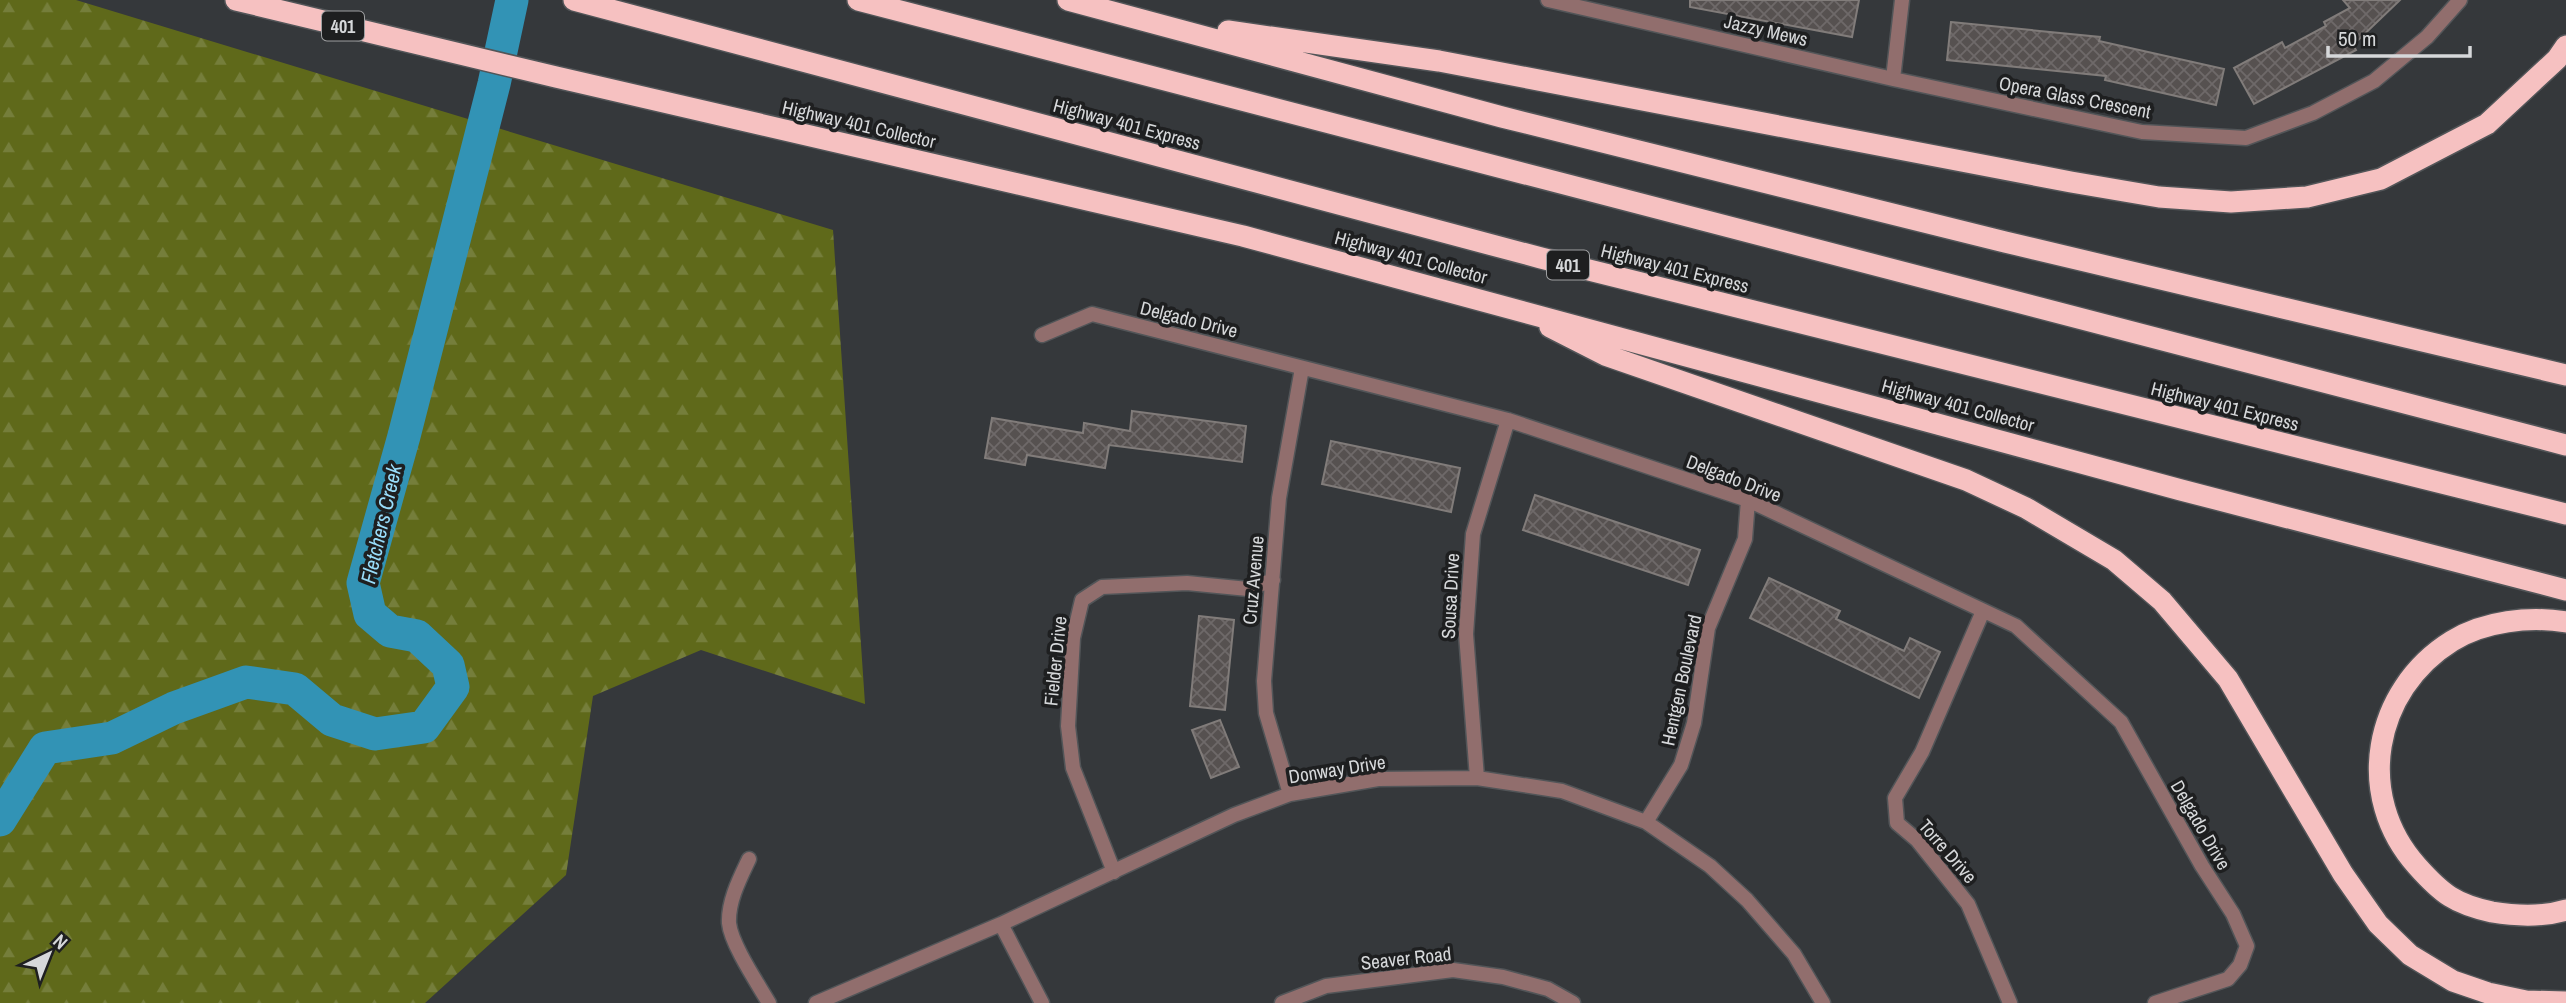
<svg xmlns="http://www.w3.org/2000/svg" width="2566" height="1003" viewBox="0 0 2566 1003" font-family="'Archivo Narrow',sans-serif">
<style>
.forest{fill:url(#forest-firs)}
.lines{fill:none;stroke-linecap:round;stroke-linejoin:round}
.river{stroke:#3293b5;stroke-width:33}
.building{fill:url(#building-cross-hatch);stroke:#817c7a;stroke-width:2}
.minor-casing{stroke:#525558;stroke-width:17}
.motorway-casing{stroke:#525558;stroke-width:24}
.minor{stroke:#916e6d;stroke-width:14}
.motorway{stroke:#f6c1c1;stroke-width:21}
.labels{text-anchor:middle;dominant-baseline:central;stroke-width:7;stroke-linejoin:round;paint-order:stroke}
.shield{fill:#1e1f20;stroke:#9fa0a2;stroke-width:2}
.shield-label{font-size:18px;font-weight:bold;fill:#d6d8da}
.street-label{font-size:19px;fill:#d6d8da;stroke:#1e1f20}
.water-label{font-size:21px;font-style:italic;fill:#99ddfa;stroke:#1e1f20}
</style>
<defs>
<pattern id="forest-firs" width="22" height="20" patternUnits="userSpaceOnUse" patternTransform="scale(1.75)"><rect width="22" height="20" fill="#5f691a"/><path d="M5 1l3.5 6h-7zM16 11l3.5 6h-7z" fill="#757e3b"/></pattern>
<pattern id="building-cross-hatch" width="8" height="8" patternUnits="userSpaceOnUse" patternTransform="scale(1.75)"><rect width="8" height="8" fill="#565150"/><path d="M0 0l8 8M0 8l8-8" fill="none" stroke="#6e6969"/></pattern>
</defs>
<rect width="100%" height="100%" fill="#35383b"/>
<path class="forest" d="M 0,0 L 76,0 L 833,230 L 865,704 L 701,650 L 593,696 L 566,875 L 425,1003 L 0,1003 Z"/>
<g class="lines">
<path class="river" d="M 0,820 L 45,748 L 112,738 L 174,708 L 246,682 L 295,689 L 332,720 L 375,734 L 424,727 L 453,687 L 448,665 L 417,636 L 390,631 L 370,614 L 363,583 L 404,436 L 494,84 L 512,0"/>
</g>
<path class="building" d="M 1690,0 L 1859,0 L 1852,37 L 1690,7 Z
M 2343,0 L 2400,0 L 2353,45 L 2356,50 L 2254,104 L 2234,68 L 2282,42 L 2285,48 L 2326,26 L 2324,22 L 2350,8 Z
M 1951,22 L 2100,37 L 2099,41 L 2224,69 L 2216,105 L 2105,80 L 2106,76 L 1947,60 Z
M 1132,411 L 1246,426 L 1242,462 L 1109,445 L 1105,468 L 1027,455 L 1025,465 L 985,458 L 992,418 L 1083,433 L 1084,423 L 1130,431 Z
M 1331,441 L 1460,468 L 1451,512 L 1322,484 Z
M 1535,495 L 1700,550 L 1688,585 L 1523,530 Z
M 1769,578 L 1840,611 L 1836,619 L 1904,651 L 1910,638 L 1940,652 L 1919,698 L 1750,618 Z
M 1199,616 L 1234,620 L 1225,710 L 1190,706 Z
M 1220,720 L 1239,767 L 1211,778 L 1192,730 Z"/>
<g class="lines">
<g class="minor-casing">
<path id="minor" d="M 1548,0 L 1893,79 L 2142,132 L 2246,138 L 2313,113 L 2374,81 L 2427,37 L 2460,0
M 1893,79 L 1902,0
M 1042,335 L 1092,314 L 1508,420 L 1748,500 L 2016,626 L 2121,722 L 2202,866 L 2233,914 L 2247,946 L 2240,965 L 2228,979 L 2155,1003
M 1983,611 L 1922,752 L 1895,798 L 1897,823 L 1917,840 L 1968,904 L 2010,1003
M 1477,778 L 1466,634 L 1473,534 L 1508,420
M 1290,794 L 1266,713 L 1264,681 L 1279,498 L 1302,368
M 1646,822 L 1681,765 L 1694,723 L 1708,628 L 1745,539 L 1748,500
M 749,859 C 740,878 728,901 729,923 C 731,944 758,984 769,1003
M 1114,872 L 1073,768 L 1068,726 L 1073,638 L 1082,600 L 1102,587 L 1187,583 L 1248,589 L 1273,580
M 1001,924 L 1042,1003
M 816,1003 L 1001,924 L 1234,815 L 1290,794 L 1378,779 L 1477,778 L 1562,791 L 1646,822 L 1710,866 L 1747,900 L 1794,954 L 1823,1003
M 1282,1003 L 1326,986 L 1453,970 L 1503,977 L 1548,989 L 1573,1003"/>
</g>
<g class="motorway-casing">
<path id="motorway" d="M 236,0 L 556,77 L 1243,236 L 2181,490 L 2566,590
M 574,0 L 1541,258 L 2566,514
M 858,0 L 2566,445
M 1068,0 L 1502,117 L 2005,242 L 2566,375
M 1228,31 L 1439,61 L 2071,182 L 2159,197 L 2231,202 L 2307,197 L 2381,179 L 2487,124 L 2557,59 L 2566,46
M 1550,327 L 1605,355 L 1966,480 L 2026,508 L 2114,560 L 2162,601 L 2228,679 L 2343,874 L 2378,924 L 2410,955 L 2453,981 L 2488,993 L 2526,1001 L 2566,1002
M 2566,622 C 2530,616 2484,621 2452,641 C 2373,690 2354,796 2417,866 C 2442,894 2455,904 2492,912 C 2516,916 2543,917 2566,910"/>
</g>
<use href="#minor" class="minor"/>
<use href="#motorway" class="motorway"/>
</g>
<g class="labels">
<g class="shield">
<rect x="322" y="11.5" width="42" height="29" rx="5"/>
<rect x="1547" y="250.5" width="42" height="29" rx="5"/>
</g>
<g class="shield-label">
<text x="343" y="26">401</text>
<text x="1568" y="265">401</text>
</g>
<g class="street-label">
<text transform="translate(1766 30) rotate(13)">Jazzy Mews</text>
<text transform="translate(2075 97) rotate(11)">Opera Glass Crescent</text>
<text transform="translate(859 124) rotate(13)">Highway 401 Collector</text>
<text transform="translate(1127 124) rotate(15)">Highway 401 Express</text>
<text transform="translate(1411 257) rotate(15)">Highway 401 Collector</text>
<text transform="translate(1675 268) rotate(14)">Highway 401 Express</text>
<text transform="translate(1189 319) rotate(14)">Delgado Drive</text>
<text transform="translate(1958 405) rotate(15)">Highway 401 Collector</text>
<text transform="translate(2225 406) rotate(14)">Highway 401 Express</text>
<text transform="translate(1734 478) rotate(21)">Delgado Drive</text>
<text transform="translate(1253 580) rotate(-85)">Cruz Avenue</text>
<text transform="translate(1450 596) rotate(-87)">Sousa Drive</text>
<text transform="translate(1055 661) rotate(-84)">Fielder Drive</text>
<text transform="translate(1681 680) rotate(-78)">Hentgen Boulevard</text>
<text transform="translate(1337 769) rotate(-9)">Donway Drive</text>
<text transform="translate(2201 825) rotate(60)">Delgado Drive</text>
<text transform="translate(1948 851) rotate(49)">Torre Drive</text>
<text transform="translate(1406 958) rotate(-6)">Seaver Road</text>
</g>
<g class="water-label">
<text transform="translate(381 524) rotate(-77)">Fletchers Creek</text>
</g>
</g>
<g transform="translate(49 954) rotate(43)" stroke="#1e1f20" stroke-width="5" paint-order="stroke">
<path d="M0-5L12 26L0 18L-12 26Z" fill="#d6d8da"/>
<text y="-10" font-size="19" font-weight="bold" text-anchor="middle" fill="#d6d8da">N</text>
</g>
<path d="M2328 46v10h142v-10" fill="none" stroke="#d6d8da" stroke-width="3.5"/>
<text x="2338" y="46" font-size="21" fill="#d6d8da" stroke="#1e1f20" stroke-width="5" paint-order="stroke">50 m</text>
</svg>
